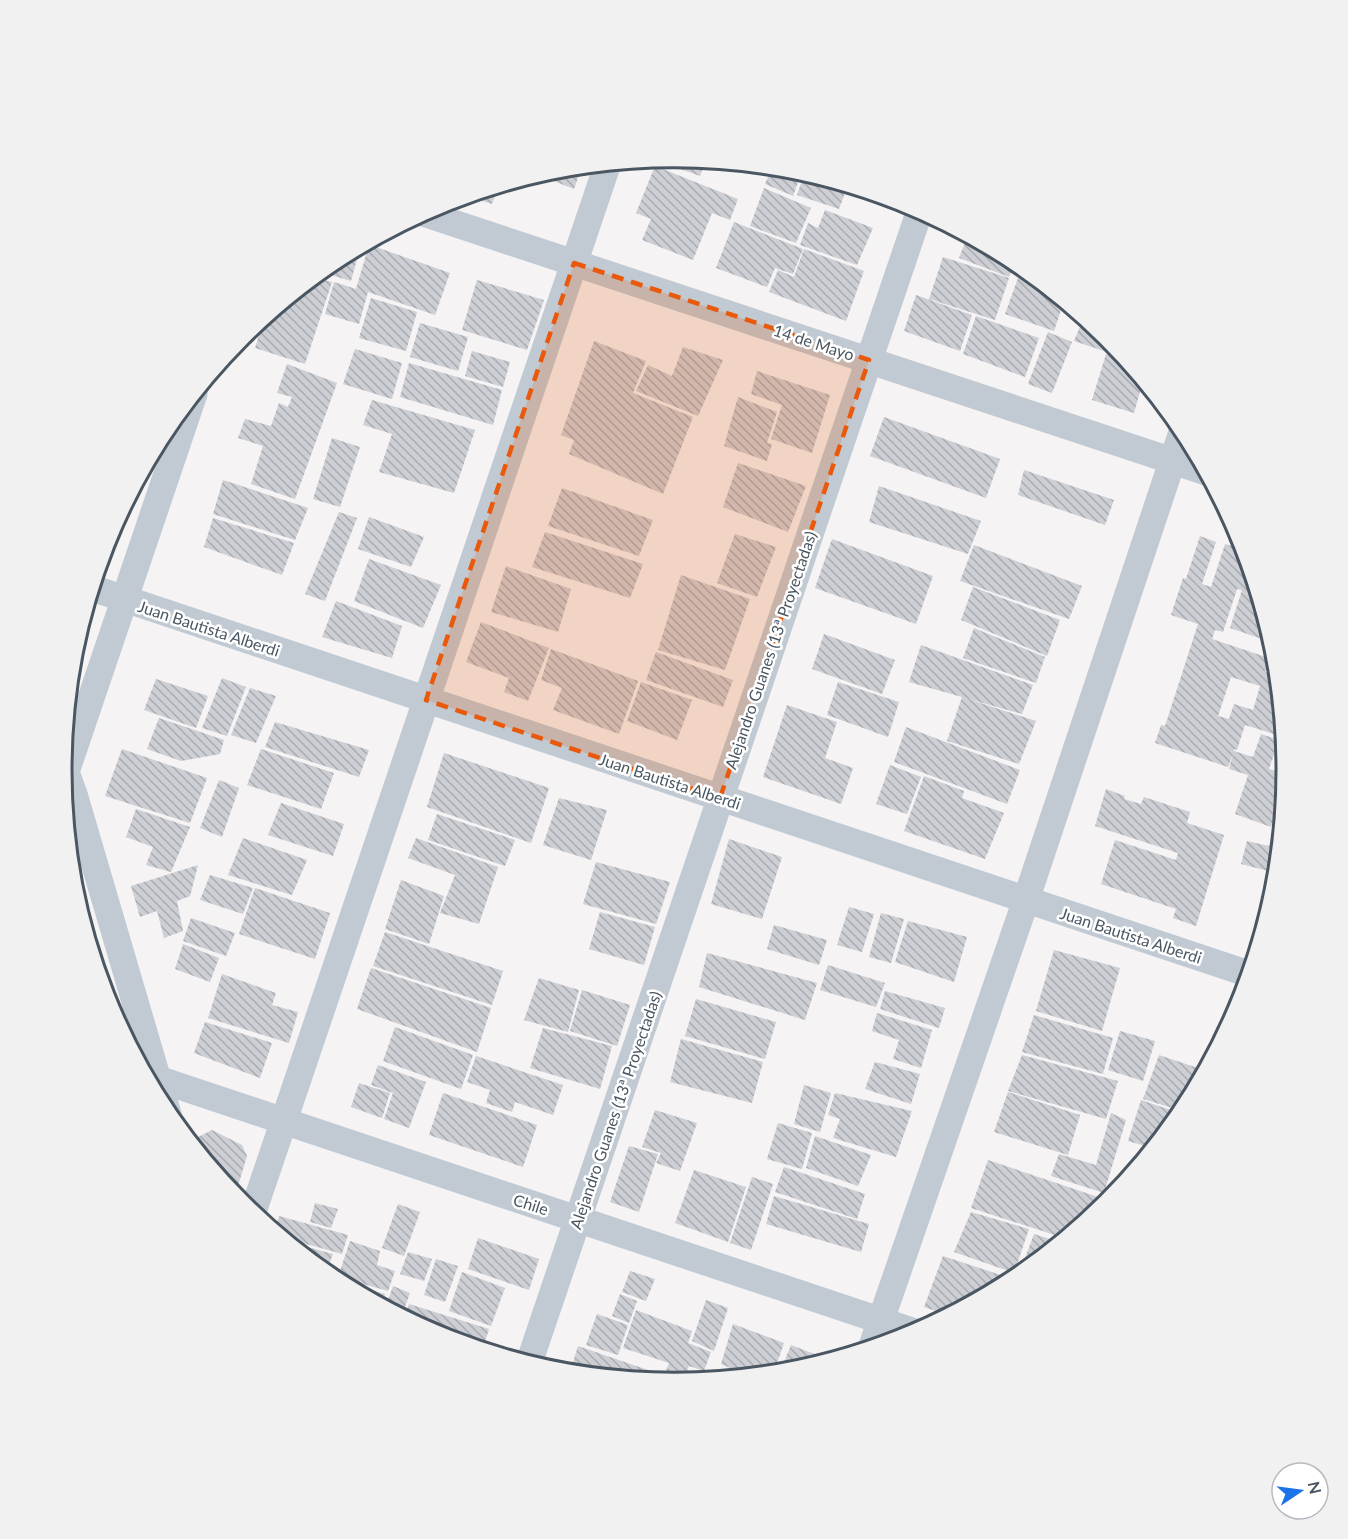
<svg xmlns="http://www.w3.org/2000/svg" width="1348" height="1539" viewBox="0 0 1348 1539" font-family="Lato,sans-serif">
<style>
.green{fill:#c3f1d5}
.building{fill:url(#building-back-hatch);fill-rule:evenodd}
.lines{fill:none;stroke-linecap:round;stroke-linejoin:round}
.minor{stroke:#c1cad2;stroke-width:27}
.marked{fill:#e8590c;fill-opacity:0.2;stroke:#e8590c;stroke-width:4.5;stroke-dasharray:12 8;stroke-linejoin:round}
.labels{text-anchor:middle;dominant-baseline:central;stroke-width:5;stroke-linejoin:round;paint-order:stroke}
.street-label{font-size:16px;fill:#4a5661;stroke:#fff}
.rim{fill:none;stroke:#4a5661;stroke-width:3}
</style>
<defs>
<pattern id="building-back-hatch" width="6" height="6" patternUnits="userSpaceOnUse" patternTransform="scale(1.5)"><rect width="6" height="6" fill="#cdcfd5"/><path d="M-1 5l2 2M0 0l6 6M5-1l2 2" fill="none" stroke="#a8abb0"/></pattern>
</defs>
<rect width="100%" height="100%" fill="#f5f3f3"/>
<path class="green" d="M 82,919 L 91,923 L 95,930 L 121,1012 L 120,1025 L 108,1004 Z"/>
<path class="building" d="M 674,157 L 706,160 L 700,176 L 658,161 L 659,159 Z
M 582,166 L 574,189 L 546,178 L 550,170 Z
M 655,166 L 738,199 L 730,220 L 712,213 L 693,260 L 642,240 L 651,219 L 636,213 Z
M 772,167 L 802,171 L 793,196 L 765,184 Z
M 805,172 L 848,185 L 839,209 L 797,195 Z
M 498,186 L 492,204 L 466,196 Z
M 764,188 L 811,208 L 796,243 L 750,226 Z
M 825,210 L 873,228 L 857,265 L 800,245 L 808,223 L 818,228 Z
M 734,222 L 803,249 L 793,274 L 775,268 L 767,287 L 716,268 Z
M 968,235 L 1015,261 L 1009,277 L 959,258 Z
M 375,238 L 373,246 L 450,273 L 435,315 L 368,292 L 359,324 L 325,314 L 334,282 L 356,289 L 369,245 L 365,244 Z
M 361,245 L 351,281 L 320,272 L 334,260 Z
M 804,249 L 864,271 L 846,321 L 769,292 L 778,270 L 794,277 Z
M 943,257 L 1009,278 L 995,320 L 929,299 Z
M 1022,267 L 1064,301 L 1054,331 L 1005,314 Z
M 313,277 L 332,282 L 305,364 L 255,348 L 265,316 L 277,307 L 280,307 L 281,303 Z
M 477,280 L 544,300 L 527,350 L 462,330 Z
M 916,295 L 972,315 L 960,351 L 904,331 Z
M 371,298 L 417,312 L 406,351 L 359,338 Z
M 976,316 L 1039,338 L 1025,377 L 963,354 Z
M 1084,317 L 1107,337 L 1125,358 L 1074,341 Z
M 420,323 L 468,337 L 458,371 L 410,357 Z
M 1048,332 L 1072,342 L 1052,393 L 1028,384 Z
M 594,341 L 646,361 L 633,393 L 693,417 L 663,494 L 569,454 L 574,440 L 561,435 Z
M 683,347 L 723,360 L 698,416 L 636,391 L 648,365 L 672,376 Z
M 355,349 L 402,363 L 392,399 L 343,384 Z
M 472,351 L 510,362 L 503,387 L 465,376 Z
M 1106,354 L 1127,361 L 1143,381 L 1134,413 L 1092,400 Z
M 409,363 L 502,390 L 493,425 L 400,397 Z
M 287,364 L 337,383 L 295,499 L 251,484 L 263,446 L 238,438 L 245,419 L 271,426 L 279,403 L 288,407 L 292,397 L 277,393 Z
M 757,371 L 830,395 L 812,453 L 771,439 L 782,405 L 751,394 Z
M 738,397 L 777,412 L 767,443 L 772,444 L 767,461 L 724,446 Z
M 372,400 L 475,430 L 454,493 L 379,472 L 392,434 L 363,425 Z
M 884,417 L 1000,459 L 986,498 L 870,456 Z
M 332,438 L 360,447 L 340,507 L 313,499 Z
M 738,463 L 806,486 L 788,532 L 723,507 Z
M 1024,470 L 1114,500 L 1105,525 L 1018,495 Z
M 223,480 L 308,508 L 295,540 L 213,514 Z
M 879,486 L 981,521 L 968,554 L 869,522 Z
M 562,488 L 653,520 L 639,556 L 548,526 Z
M 339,512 L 357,518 L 325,601 L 305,594 Z
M 369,517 L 424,537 L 411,567 L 358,549 Z
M 213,518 L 294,543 L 282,575 L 204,547 Z
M 545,532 L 643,564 L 630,598 L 532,567 Z
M 735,534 L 776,547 L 757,597 L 717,583 Z
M 1200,536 L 1216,542 L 1202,584 L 1211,587 L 1225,544 L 1244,550 L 1247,558 L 1243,571 L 1251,573 L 1269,630 L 1265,640 L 1230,628 L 1242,590 L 1237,589 L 1223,632 L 1215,630 L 1212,639 L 1269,658 L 1265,672 L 1277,676 L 1279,689 L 1276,695 L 1279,696 L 1283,737 L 1245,725 L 1237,750 L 1234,749 L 1234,751 L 1253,757 L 1261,734 L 1279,740 L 1269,769 L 1278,772 L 1285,752 L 1286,770 L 1283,805 L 1279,803 L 1271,827 L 1235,814 L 1248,775 L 1229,769 L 1233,754 L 1228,767 L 1155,743 L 1161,725 L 1165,726 L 1198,624 L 1171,615 L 1183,578 L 1186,579 ZM 1231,677 L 1260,686 L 1253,710 L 1234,704 L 1229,719 L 1218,716 Z
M 832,539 L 933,576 L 916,624 L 815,588 Z
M 974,545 L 1082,586 L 1069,619 L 960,581 Z
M 369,559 L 441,585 L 423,628 L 354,601 Z
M 506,566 L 571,589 L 558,632 L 491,612 Z
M 681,575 L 750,599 L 725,670 L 658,650 Z
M 973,587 L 1060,620 L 1047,656 L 961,620 Z
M 336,601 L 402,626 L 392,658 L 322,637 Z
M 481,622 L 549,648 L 528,701 L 504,692 L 509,678 L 466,662 Z
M 974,628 L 1045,657 L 1036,683 L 963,658 Z
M 824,634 L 895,660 L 882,694 L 812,669 Z
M 921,645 L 1033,685 L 1022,714 L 965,698 L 1036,721 L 1019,764 L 947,741 L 962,697 L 909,682 Z
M 551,649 L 638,681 L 619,734 L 553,710 L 562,688 L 541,680 Z
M 656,652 L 733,680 L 723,707 L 646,680 Z
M 222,678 L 246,687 L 227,736 L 202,728 Z
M 156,679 L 208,696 L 196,728 L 144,710 Z
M 641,682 L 692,700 L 677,740 L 627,721 Z
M 838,682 L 899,702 L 888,737 L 827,715 Z
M 250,688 L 276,696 L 256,743 L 231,735 Z
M 787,705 L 837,722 L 825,758 L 853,768 L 841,804 L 763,777 Z
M 159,718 L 224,740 L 220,754 L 181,761 L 147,749 Z
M 275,722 L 369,750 L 359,777 L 265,747 Z
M 906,727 L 1020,770 L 1007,804 L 894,762 Z
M 122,749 L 207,778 L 190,823 L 105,796 Z
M 261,749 L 334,773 L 321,809 L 247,785 Z
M 444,753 L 549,788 L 531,843 L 427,807 Z
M 890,765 L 921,777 L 907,814 L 876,804 Z
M 924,776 L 964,791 L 962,798 L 1004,813 L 985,859 L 904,831 Z
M 219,780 L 239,788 L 222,837 L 200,828 Z
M 1106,789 L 1125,796 L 1124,799 L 1141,804 L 1144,797 L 1190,812 L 1187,823 L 1224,835 L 1196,926 L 1173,918 L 1176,909 L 1101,884 L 1115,840 L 1176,860 L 1178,853 L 1095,826 Z
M 559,798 L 607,810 L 591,860 L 543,845 Z
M 281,803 L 344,824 L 333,856 L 268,835 Z
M 136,809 L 190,827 L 171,872 L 146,865 L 153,847 L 126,837 Z
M 437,814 L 515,840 L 505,866 L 428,840 Z
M 1273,831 L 1280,833 L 1276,873 L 1241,864 L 1247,841 L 1269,846 Z
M 243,838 L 307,860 L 292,895 L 228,875 Z
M 416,838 L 498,867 L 479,924 L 440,913 L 455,875 L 408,858 Z
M 729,839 L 782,857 L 762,919 L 711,904 Z
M 596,862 L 670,882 L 656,924 L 583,904 Z
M 198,865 L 190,896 L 177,901 L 183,931 L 164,938 L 157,911 L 140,917 L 131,886 Z
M 210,875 L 253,888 L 243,914 L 200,900 Z
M 401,880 L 444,896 L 429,944 L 385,929 Z
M 255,888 L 330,913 L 315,959 L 239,934 Z
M 849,907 L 874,914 L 862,952 L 837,945 Z
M 600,912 L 655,927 L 644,965 L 589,949 Z
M 881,913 L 904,919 L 891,963 L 869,957 Z
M 191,918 L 235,933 L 226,956 L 183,941 Z
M 908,921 L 967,937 L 954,982 L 895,962 Z
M 774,925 L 827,940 L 819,965 L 767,949 Z
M 385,932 L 503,971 L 492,1005 L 373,966 Z
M 183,944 L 219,958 L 210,982 L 175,969 Z
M 1054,950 L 1120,968 L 1102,1031 L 1036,1011 Z
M 707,953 L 817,983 L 805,1020 L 699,987 Z
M 828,965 L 885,983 L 876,1007 L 820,990 Z
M 371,968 L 491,1008 L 477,1052 L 357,1009 Z
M 222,974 L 276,993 L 272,1005 L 298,1012 L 289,1043 L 208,1018 Z
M 539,978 L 579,990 L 568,1032 L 524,1020 Z
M 582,990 L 630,1005 L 617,1046 L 570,1031 Z
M 885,991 L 945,1008 L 939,1028 L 880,1009 Z
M 696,999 L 776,1022 L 765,1059 L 685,1036 Z
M 877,1013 L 932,1030 L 921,1068 L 893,1059 L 899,1040 L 872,1031 Z
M 1034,1015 L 1113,1038 L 1103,1074 L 1022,1052 Z
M 205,1022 L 272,1043 L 260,1078 L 194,1053 Z
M 395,1027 L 473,1055 L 461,1089 L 383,1061 Z
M 543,1028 L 612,1046 L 600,1089 L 530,1068 Z
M 1120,1031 L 1155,1041 L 1143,1081 L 1108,1070 Z
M 681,1039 L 763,1062 L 752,1103 L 670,1082 Z
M 1022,1055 L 1118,1081 L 1106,1119 L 1008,1091 Z
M 1159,1055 L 1204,1070 L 1182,1111 L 1143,1099 Z
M 476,1056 L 563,1085 L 553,1115 L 515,1102 L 512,1112 L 486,1103 L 490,1090 L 467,1082 Z
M 875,1062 L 920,1074 L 911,1104 L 865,1089 Z
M 378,1065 L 426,1082 L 409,1128 L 384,1119 L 393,1093 L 371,1085 Z
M 359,1083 L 390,1093 L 382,1118 L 351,1107 Z
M 804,1085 L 831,1093 L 820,1132 L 794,1124 Z
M 1008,1092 L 1080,1115 L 1068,1155 L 994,1132 Z
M 443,1093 L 537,1125 L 523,1167 L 429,1135 Z
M 835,1093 L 912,1111 L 896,1157 L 833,1138 L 840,1119 L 828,1115 Z
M 1141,1100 L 1180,1113 L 1152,1148 L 1128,1141 Z
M 655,1110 L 697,1123 L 680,1171 L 656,1163 L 661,1153 L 642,1147 Z
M 1111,1113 L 1126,1120 L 1104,1193 L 1051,1176 L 1059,1154 L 1096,1165 Z
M 778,1123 L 812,1133 L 802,1169 L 767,1159 Z
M 212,1130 L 242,1145 L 247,1156 L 235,1196 L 205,1159 L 198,1137 Z
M 815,1136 L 871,1155 L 858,1186 L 806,1168 Z
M 629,1146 L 658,1154 L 639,1212 L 610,1202 Z
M 988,1160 L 1104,1199 L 1100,1208 L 1064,1238 L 971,1208 Z
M 784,1167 L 865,1194 L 857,1219 L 775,1192 Z
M 694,1170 L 746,1187 L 728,1242 L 675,1223 Z
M 752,1177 L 773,1184 L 751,1250 L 730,1243 Z
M 774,1196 L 869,1224 L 861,1252 L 766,1224 Z
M 315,1203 L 338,1209 L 331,1228 L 310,1222 Z
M 398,1204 L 420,1212 L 404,1256 L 382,1248 Z
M 971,1212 L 1029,1229 L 1014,1273 L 954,1252 Z
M 279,1216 L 348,1235 L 342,1254 L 285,1238 L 275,1230 Z
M 1034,1234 L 1059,1242 L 1019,1274 Z
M 478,1238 L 539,1259 L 529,1290 L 468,1269 Z
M 350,1241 L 380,1251 L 377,1265 L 395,1271 L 388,1291 L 338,1277 Z
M 289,1242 L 333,1254 L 326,1273 Z
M 408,1252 L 432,1259 L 424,1281 L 400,1274 Z
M 943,1256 L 1013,1279 L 947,1315 L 924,1307 Z
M 436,1259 L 458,1266 L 445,1302 L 424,1295 Z
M 630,1271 L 655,1279 L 646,1301 L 622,1292 Z
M 462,1272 L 505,1288 L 491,1326 L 449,1311 Z
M 355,1286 L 385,1294 L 381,1304 L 354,1289 Z
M 393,1286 L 410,1293 L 402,1315 L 386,1306 Z
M 620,1294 L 637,1301 L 629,1323 L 612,1316 Z
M 706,1300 L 728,1308 L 714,1351 L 692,1341 Z
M 409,1304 L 489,1329 L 483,1348 L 439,1335 L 405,1317 Z
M 636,1310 L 692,1331 L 688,1343 L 711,1352 L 704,1371 L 689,1366 L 683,1381 L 662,1381 L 669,1363 L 623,1348 Z
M 597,1314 L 628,1325 L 618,1355 L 586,1345 Z
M 733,1324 L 784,1343 L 774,1372 L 747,1375 L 721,1364 Z
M 791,1345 L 825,1358 L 824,1361 L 793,1370 L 780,1372 Z
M 578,1346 L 648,1370 L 645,1379 L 570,1372 Z
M 722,1369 L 743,1375 L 720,1377 Z"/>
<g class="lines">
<path class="minor" d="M 423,213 L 1206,472
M 92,588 L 1249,974
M 62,761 L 74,794 L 168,1114
M 66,772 L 194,394
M 146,1075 L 915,1332
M 253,1212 L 608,163
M 872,1346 L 1026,900 L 1183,429
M 529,1363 L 920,210"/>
</g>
<path class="marked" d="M 574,263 L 869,360 L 720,798 L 426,700 Z"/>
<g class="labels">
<g class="street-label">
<text transform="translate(814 342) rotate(18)">14 de Mayo</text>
<text transform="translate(209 628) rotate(18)">Juan Bautista Alberdi</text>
<text transform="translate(770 650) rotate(-71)">Alejandro Guanes (13ª Proyectadas)</text>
<text transform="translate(670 781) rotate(18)">Juan Bautista Alberdi</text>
<text transform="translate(1131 935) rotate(18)">Juan Bautista Alberdi</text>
<text transform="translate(615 1110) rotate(-71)">Alejandro Guanes (13ª Proyectadas)</text>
<text transform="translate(531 1204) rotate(18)">Chile</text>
</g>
</g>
<path d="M0 0H1348V1539H0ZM72 770a602 602 0 1 1 1204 0a602 602 0 1 1-1204 0Z" fill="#f1f1f2" fill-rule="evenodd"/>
<path class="rim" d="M72 770a602 602 0 1 1 1204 0a602 602 0 1 1-1204 0Z"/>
<g transform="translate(1300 1491) rotate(77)"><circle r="28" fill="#ffffff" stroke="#b7bbc0" stroke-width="1.5"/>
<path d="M0-4.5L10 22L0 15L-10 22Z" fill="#1a73e8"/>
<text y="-9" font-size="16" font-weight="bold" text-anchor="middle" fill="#4a5661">N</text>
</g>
</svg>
